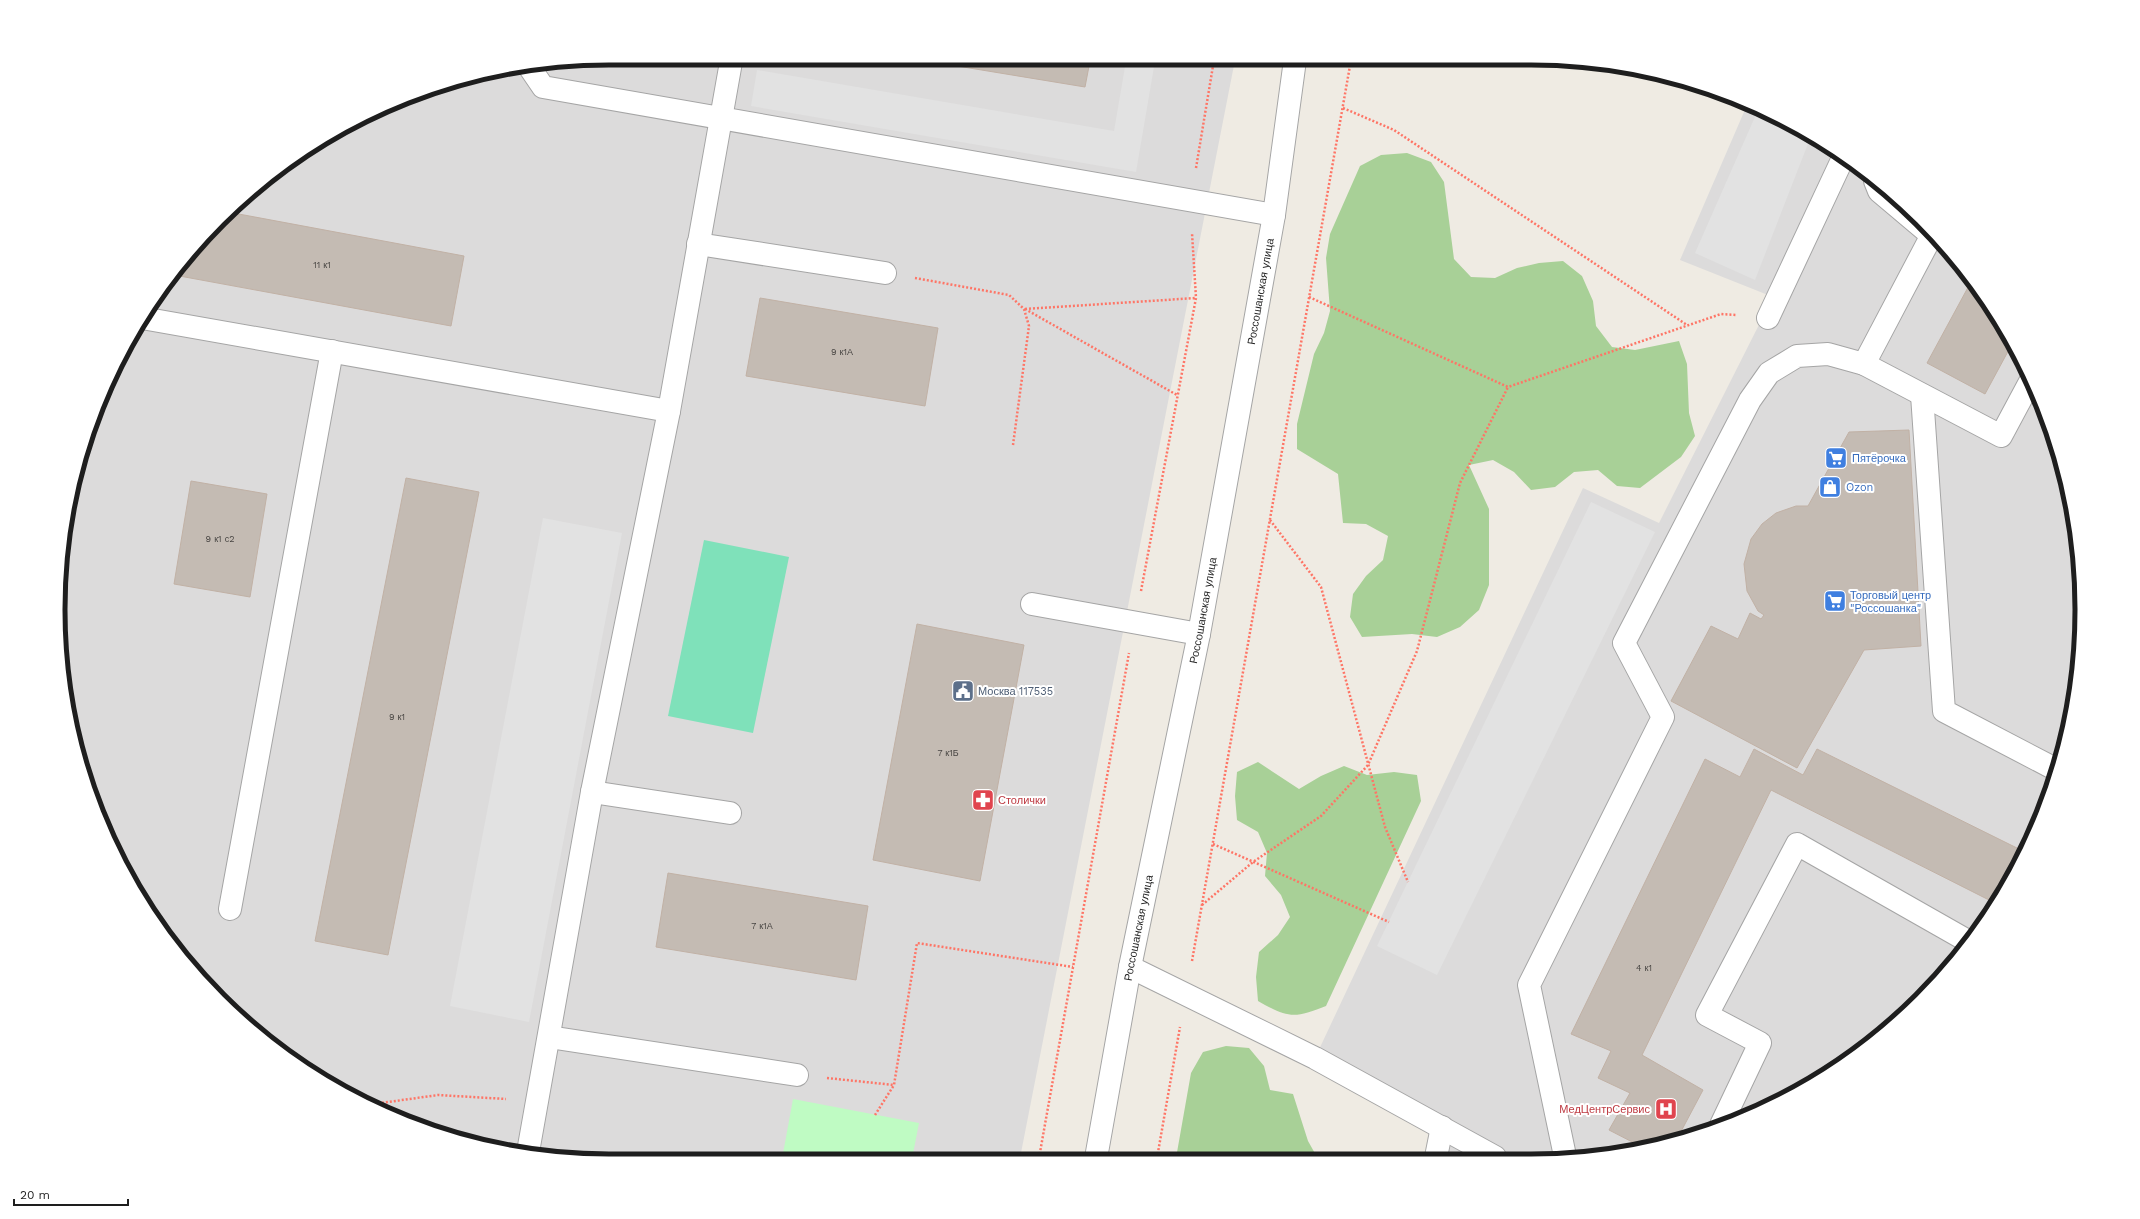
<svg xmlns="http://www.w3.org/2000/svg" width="2140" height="1219" viewBox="0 0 2140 1219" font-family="'Work Sans',sans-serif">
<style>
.residential{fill:#dcdbdb}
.forest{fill:#a8d097}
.park{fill:#bffbc3}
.pitch{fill:#7fe1ba}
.parking{fill:#e2e2e2}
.building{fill:#c4bbb3;stroke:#c1b1a5}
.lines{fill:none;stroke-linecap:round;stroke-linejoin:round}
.minor-casing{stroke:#a5a5a5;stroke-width:24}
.path{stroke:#fe7566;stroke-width:2.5;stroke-dasharray:2 2;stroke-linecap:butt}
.minor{stroke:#fff;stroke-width:22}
.labels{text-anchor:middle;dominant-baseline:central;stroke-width:4;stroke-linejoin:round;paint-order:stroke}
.number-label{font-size:9px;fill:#484543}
.street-label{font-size:11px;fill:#1e1e1e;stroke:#fff}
.shop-label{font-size:11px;fill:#366cbe;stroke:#fff;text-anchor:start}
.service-label{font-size:11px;fill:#4e5e75;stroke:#fff;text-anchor:start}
.health-label{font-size:11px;fill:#be3a42;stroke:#fff;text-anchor:start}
.rim{fill:none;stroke:#1e1e1e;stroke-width:5}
</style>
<rect width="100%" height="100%" fill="#efebe3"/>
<path class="residential" d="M 1235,60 L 1020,1158 L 574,1160 L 467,1142 L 334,1087 L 246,1024 L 195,973 L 132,885 L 100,820 L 69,717 L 59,645 L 63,538 L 77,467 L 115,366 L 151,303 L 219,220 L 274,172 L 365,115 L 432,87 L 537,63 Z
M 1747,105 L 1806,132 L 1894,195 L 1968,274 L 2025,366 L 2063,467 L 2081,574 L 2077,682 L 2053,787 L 2008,885 L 1921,999 L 1837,1068 L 1708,1132 L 1602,1156 L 1436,1157 L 1441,1127 L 1315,1058 L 1583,488 L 1659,523 L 1773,297 L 1680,260 Z"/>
<path class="forest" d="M 1407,153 L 1431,162 L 1444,182 L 1454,259 L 1471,277 L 1495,278 L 1517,268 L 1539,263 L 1563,261 L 1582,276 L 1593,301 L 1596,326 L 1612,347 L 1635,350 L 1679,341 L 1687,364 L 1689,413 L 1695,436 L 1681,457 L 1640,488 L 1617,486 L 1598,470 L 1574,472 L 1555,487 L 1531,490 L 1514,472 L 1493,460 L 1469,465 L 1489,509 L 1489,585 L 1479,610 L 1460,627 L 1437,637 L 1412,634 L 1362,637 L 1350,617 L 1353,594 L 1366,576 L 1383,560 L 1388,536 L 1366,524 L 1343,523 L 1338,474 L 1297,449 L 1297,424 L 1314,354 L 1324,333 L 1330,311 L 1326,258 L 1330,234 L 1360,166 L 1381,155 Z
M 1258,762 L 1299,789 L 1321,776 L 1344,766 L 1367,775 L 1394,772 L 1417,775 L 1421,801 L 1326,1006 C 1294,1019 1288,1018 1258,1001 L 1256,977 L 1259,952 L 1278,935 L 1290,917 L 1281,895 L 1265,876 L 1267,853 L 1258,832 L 1237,820 L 1235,796 L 1237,772 Z
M 1226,1046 L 1249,1048 L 1264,1066 L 1270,1090 L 1293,1094 L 1308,1141 L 1317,1157 L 1176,1158 L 1191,1073 L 1203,1052 Z"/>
<path class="park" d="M 793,1099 L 919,1123 L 912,1159 L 782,1159 Z"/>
<path class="pitch" d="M 704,540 L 789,557 L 753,733 L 668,716 Z"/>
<path class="parking" d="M 1126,61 L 1155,61 L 1136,172 L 751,106 L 757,70 L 1114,131 Z
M 1758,110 L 1811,136 L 1755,280 L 1695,253 Z
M 1591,502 L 1655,532 L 1437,975 L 1377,946 Z
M 543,518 L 622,533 L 529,1022 L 450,1006 Z"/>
<path class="building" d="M 939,61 L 1090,61 L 1085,87 L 939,63 Z
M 228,212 L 464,256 L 451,326 L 174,275 L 219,220 Z
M 1972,280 L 2012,344 L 1985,394 L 1927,363 Z
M 760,298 L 938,328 L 925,406 L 746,376 Z
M 1909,430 L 1921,646 L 1864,650 L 1797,768 L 1671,701 L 1711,626 L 1738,639 L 1750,613 L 1761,619 L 1764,615 L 1758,611 L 1747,591 L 1744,564 L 1751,539 L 1762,524 L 1776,513 L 1796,506 L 1808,506 L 1849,432 Z
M 406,478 L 479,492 L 388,955 L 315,941 Z
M 191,481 L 267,494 L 250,597 L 174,584 Z
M 917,624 L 1024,645 L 980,881 L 873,860 Z
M 1754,749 L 1803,775 L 1817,749 L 2023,851 L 2008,885 L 1995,903 L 1771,790 L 1642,1055 L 1703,1090 L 1677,1139 L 1642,1147 L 1609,1130 L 1630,1093 L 1598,1078 L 1611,1051 L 1571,1034 L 1705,759 L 1740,777 Z
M 668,873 L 868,906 L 856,980 L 656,947 Z"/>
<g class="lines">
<g class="minor-casing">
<g id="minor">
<path d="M 528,65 L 543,87 L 1274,215"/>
<path d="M 1875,181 L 1879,191 L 1930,234"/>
<path d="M 1932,235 L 1864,364 L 2001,436 L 2031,380"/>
<path d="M 698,244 L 885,273"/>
<path d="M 142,318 L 669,411"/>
<path d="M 1768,318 L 1843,158"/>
<path d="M 1922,395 L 1944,711 L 2057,770"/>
<path d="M 1032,604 L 1199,634"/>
<path d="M 592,792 L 730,813"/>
<path d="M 230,909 L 332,351"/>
<path d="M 1130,967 L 1315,1058 L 1495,1157"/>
<path d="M 549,1037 L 797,1075"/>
<path d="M 1721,1125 L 1760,1043 L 1707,1015 L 1797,844 L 1966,940"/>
<path d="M 528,1152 L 592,792 L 669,411 L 731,62"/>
<path d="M 1565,1156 L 1529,985 L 1663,717 L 1624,643 L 1750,400 L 1769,373 L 1797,356 L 1828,354 L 1864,364"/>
<path d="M 1436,1157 L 1442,1127"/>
<path id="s1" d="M 1096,1158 L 1130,967 L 1199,634 L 1274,215 L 1295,60"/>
</g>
</g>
<path class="path" d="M 1241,60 L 1262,63
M 1343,108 L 1394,130 L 1687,325
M 1196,168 L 1214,60
M 915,278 L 1009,295 L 1024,309 L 1029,326 L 1013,445
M 1309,297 L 1508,387 L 1721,314 L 1737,315
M 1025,309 L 1177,395
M 1025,309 L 1196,298
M 1270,520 L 1321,587 L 1385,827 L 1408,882
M 1141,591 L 1196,298 L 1192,233
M 1213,844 L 1389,922
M 1202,905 L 1253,862 L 1321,816 L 1368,765 L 1417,651 L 1460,483 L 1508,387
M 1192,961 L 1351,60
M 827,1078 L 894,1085 L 917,943 L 1073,967
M 374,1104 L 438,1095 L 506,1099
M 875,1115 L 894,1085
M 1039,1158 L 1129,653
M 1157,1158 L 1180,1027"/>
<use href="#minor" class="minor"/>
</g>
<defs>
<g id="supermarket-square" transform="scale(1.15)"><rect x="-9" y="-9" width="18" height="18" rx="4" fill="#3f7fe0" stroke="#fff"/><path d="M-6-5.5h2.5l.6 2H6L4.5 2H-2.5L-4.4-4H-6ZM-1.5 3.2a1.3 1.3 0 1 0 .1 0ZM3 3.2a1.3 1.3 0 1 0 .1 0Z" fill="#fff"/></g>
<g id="shop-square" transform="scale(1.15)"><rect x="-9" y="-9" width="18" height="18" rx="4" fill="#3f7fe0" stroke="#fff"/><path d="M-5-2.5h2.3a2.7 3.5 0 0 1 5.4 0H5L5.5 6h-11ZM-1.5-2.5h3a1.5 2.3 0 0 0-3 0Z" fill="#fff"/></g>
<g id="civic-square" transform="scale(1.15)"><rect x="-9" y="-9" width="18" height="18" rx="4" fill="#5c6f8a" stroke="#fff"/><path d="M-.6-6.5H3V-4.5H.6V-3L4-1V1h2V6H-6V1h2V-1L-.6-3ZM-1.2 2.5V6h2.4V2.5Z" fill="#fff"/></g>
<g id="pharmacy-square" transform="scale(1.15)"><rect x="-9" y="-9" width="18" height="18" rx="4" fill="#e0444e" stroke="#fff"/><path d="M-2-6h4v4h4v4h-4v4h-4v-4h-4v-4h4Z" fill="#fff"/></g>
<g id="hospital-square" transform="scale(1.15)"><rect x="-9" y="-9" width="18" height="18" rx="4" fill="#e0444e" stroke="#fff"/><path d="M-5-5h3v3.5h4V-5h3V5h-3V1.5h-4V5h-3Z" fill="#fff"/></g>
</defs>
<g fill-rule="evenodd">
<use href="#supermarket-square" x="1836" y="458"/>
<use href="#shop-square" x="1830" y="487"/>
<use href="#supermarket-square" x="1835" y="601"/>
<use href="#civic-square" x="963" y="691"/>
<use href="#pharmacy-square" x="983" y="800"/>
<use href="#hospital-square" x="1666" y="1109"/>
</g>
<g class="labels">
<g class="number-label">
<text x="322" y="265">11 к1</text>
<text x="842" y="352">9 к1А</text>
<text x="220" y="539">9 к1 с2</text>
<text x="397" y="717">9 к1</text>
<text x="948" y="753">7 к1Б</text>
<text x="762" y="926">7 к1А</text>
<text x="1644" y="968">4 к1</text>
</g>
<g class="street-label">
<text stroke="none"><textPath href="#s1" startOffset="882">Россошанская улица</textPath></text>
<text stroke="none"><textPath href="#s1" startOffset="558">Россошанская улица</textPath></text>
<text stroke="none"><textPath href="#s1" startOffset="234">Россошанская улица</textPath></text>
</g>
<g class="shop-label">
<text x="1852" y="458">Пятёрочка</text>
<text x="1846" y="487">Ozon</text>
<text x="1850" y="595">Торговый центр<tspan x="1850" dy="13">"Россошанка"</tspan></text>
</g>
<g class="service-label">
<text x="978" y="691">Москва 117535</text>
</g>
<g class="health-label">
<text x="998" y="800">Столички</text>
<text x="1650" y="1109" text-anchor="end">МедЦентрСервис</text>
</g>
</g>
<path d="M0 0H2140V1219H0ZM609 65H1531A544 544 0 0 1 2075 609V610A544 544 0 0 1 1531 1154H609A544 544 0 0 1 65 610V609A544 544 0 0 1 609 65Z" fill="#fff" fill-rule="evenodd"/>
<path class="rim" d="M609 65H1531A544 544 0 0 1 2075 609V610A544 544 0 0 1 1531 1154H609A544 544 0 0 1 65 610V609A544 544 0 0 1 609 65Z"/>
<path d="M14 1199v6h114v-6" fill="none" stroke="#1e1e1e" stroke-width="2"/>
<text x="20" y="1199" font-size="12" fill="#1e1e1e" stroke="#ffffff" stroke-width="3" paint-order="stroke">20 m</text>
</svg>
